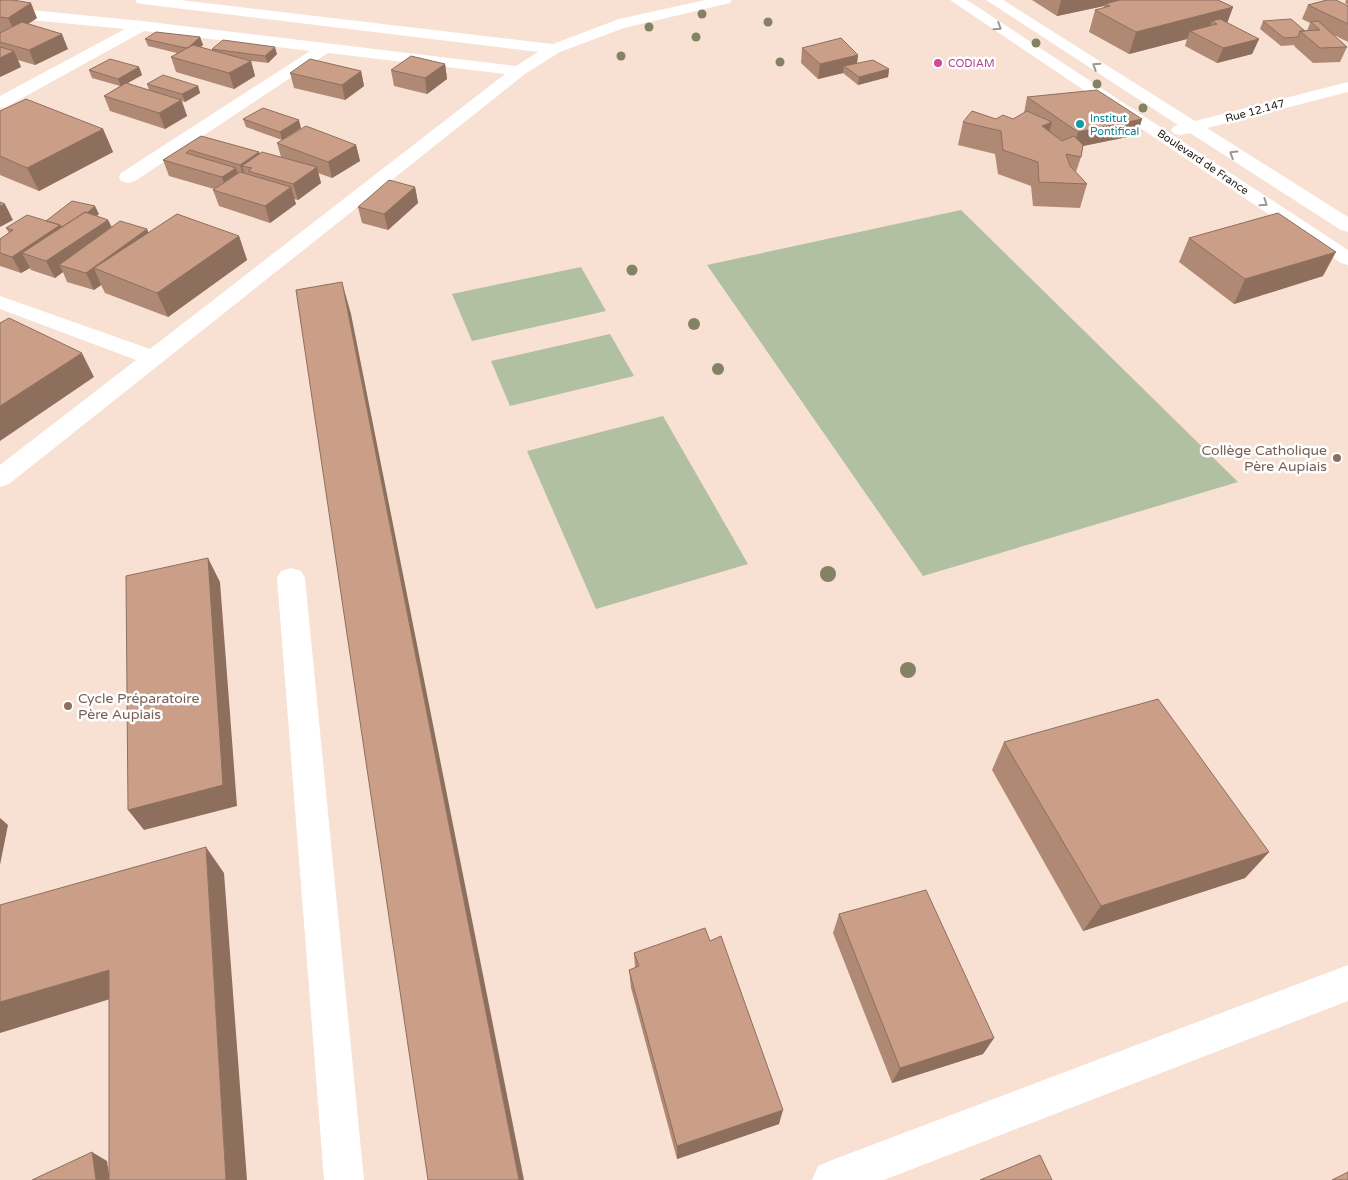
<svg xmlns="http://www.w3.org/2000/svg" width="1348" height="1180" viewBox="0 0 1348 1180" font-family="'Varela Round',sans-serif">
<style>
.green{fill:#b0c0a1}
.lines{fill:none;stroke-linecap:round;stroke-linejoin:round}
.minor{fill:#fff;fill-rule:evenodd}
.tree{fill:#838262}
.wall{fill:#af8974}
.shaded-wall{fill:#8e6f5e}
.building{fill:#cb9f87;stroke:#8e6f5e}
.oneway{stroke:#9b9795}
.hotel-dot{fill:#d1479c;stroke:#fff;stroke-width:2}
.culture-dot{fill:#0f9aa8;stroke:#fff;stroke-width:2}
.education-dot{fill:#8d6e63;stroke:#fff;stroke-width:2}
.labels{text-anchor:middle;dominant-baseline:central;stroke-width:5;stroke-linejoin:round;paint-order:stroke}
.far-hotel-label{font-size:11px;fill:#b23c85;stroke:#fff;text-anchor:start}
.far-street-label{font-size:11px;fill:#211814;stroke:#fff}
.far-culture-label{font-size:11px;fill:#0d838f;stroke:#fff;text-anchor:start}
.education-label{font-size:14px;fill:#785e54;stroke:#fff;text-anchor:end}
</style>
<rect width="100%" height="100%" fill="#f8e0d3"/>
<path class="green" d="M 961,210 L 1238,482 L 923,576 L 707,265 Z
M 581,267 L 606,311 L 472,341 L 452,294 Z
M 610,334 L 634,376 L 510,406 L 491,361 Z
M 663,416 L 748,564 L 596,609 L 527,451 Z"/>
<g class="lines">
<path class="minor" d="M 135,0 L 180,0 L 553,44 L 619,19 L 705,0 L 732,0 L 730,3 L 624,28 L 560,52 L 525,74 L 9,484 L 0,487 L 0,465 L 136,360 L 0,309 L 0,296 L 150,349 L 505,74 L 328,53 L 135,181 L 128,183 L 121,181 L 119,177 L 121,173 L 310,51 L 144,31 L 6,107 L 0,108 L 0,96 L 125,29 L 0,17 L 0,7 L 142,21 L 516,66 L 538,52 L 142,4 L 137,3 Z
M 950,0 L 967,0 L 1348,250 L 1348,265 L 1341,263 Z
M 986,0 L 1003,0 L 1195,121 L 1348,82 L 1348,92 L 1207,128 L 1348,217 L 1348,232 L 1341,230 L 1190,133 L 1180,135 L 1174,134 L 1171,130 L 1174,126 L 1178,125 Z
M 291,568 L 301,571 L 305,578 L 364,1180 L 324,1180 L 277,578 L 281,571 Z
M 1348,965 L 1348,1001 L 884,1180 L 812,1180 L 818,1166 L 832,1160 Z"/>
</g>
<g class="tree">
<circle cx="702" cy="14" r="4.5"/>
<circle cx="768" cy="22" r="4.5"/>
<circle cx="649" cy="27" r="4.5"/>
<circle cx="696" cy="37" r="4.5"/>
<circle cx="1036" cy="43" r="4.5"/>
<circle cx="621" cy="56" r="4.5"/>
<circle cx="780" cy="62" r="4.5"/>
<circle cx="1097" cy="84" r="4.5"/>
<circle cx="1143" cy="108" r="4.5"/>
<circle cx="632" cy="270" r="5.5"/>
<circle cx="694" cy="324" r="6"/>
<circle cx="718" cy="369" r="6"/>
<circle cx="828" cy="574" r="8"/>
<circle cx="908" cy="670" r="8"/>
</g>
<path class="wall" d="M 0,0 L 37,18 L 28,24 L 68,49 L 35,65 L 18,60 L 21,67 L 0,77 Z
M 1032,0 L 1218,0 L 1233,7 L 1227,23 L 1259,39 L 1252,54 L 1217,63 L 1185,46 L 1187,39 L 1129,54 L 1089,32 L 1095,10 L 1104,8 L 1104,6 L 1057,16 Z
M 1325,0 L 1336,0 L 1348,6 L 1348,42 L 1334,35 L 1347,47 L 1340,62 L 1313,63 L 1294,46 L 1295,45 L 1281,46 L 1260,29 L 1263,21 L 1307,31 L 1310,23 L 1302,19 L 1308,5 L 1326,0 Z
M 1346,0 L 1348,0 L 1348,5 L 1345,3 Z
M 200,37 L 203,45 L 200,47 L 213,51 L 212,49 L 277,54 L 268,63 L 251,61 L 255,76 L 234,89 L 176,72 L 171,57 L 177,53 L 148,46 L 145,39 Z
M 802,48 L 858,55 L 857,63 L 889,69 L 888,77 L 858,85 L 843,73 L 818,79 L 801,63 Z
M 445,64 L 447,79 L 427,94 L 394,86 L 391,70 Z
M 139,67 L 142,75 L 127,83 L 149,90 L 147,84 L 198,86 L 200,93 L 185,102 L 182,101 L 187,116 L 165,129 L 110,111 L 104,96 L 120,86 L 92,78 L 89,70 Z
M 361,71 L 364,86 L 345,100 L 294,88 L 290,73 Z
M 1027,97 L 1142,119 L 1137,135 L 1083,146 L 1081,157 L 1076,172 L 1087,184 L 1080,208 L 1033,206 L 1031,186 L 998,174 L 995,154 L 958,145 L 963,122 L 1013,119 L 1024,113 Z
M 0,111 L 103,129 L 113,152 L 39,191 L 0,175 Z
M 243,119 L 301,128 L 282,140 L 246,127 Z
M 201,136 L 259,152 L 260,154 L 281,157 L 277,143 L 356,145 L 360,161 L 332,178 L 318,173 L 321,183 L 298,200 L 294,199 L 296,204 L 270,223 L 219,206 L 213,190 L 214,189 L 169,176 L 163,160 Z
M 415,187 L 418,203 L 388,230 L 362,223 L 358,207 Z
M 99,214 L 97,216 L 108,220 L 112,227 L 147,229 L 148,233 L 239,236 L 247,260 L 168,317 L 105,293 L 101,285 L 94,290 L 67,282 L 63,272 L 55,278 L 31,270 L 30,268 L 21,273 L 0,266 L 0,239 L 9,233 L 6,228 L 46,221 Z
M 1189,238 L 1323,276 L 1234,304 L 1179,262 Z
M 1004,742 L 1269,852 L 1245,878 L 1083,931 L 992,770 Z
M 839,914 L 994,1038 L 983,1054 L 892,1083 L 833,933 Z
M 634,953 L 779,1124 L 677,1159 L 631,988 L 629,970 L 635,968 Z"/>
<path class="shaded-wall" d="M 1061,0 L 1124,0 L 1105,4 L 1104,6 L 1057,16 Z
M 31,3 L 37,18 L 15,33 L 8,18 Z
M 1233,7 L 1225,29 L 1212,21 L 1207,34 L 1190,31 L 1187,39 L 1129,54 L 1136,32 Z
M 62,34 L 68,49 L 35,65 L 29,50 Z
M 200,37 L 203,45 L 190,56 L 187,49 Z
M 1259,39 L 1252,54 L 1217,63 L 1223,48 Z
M 275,47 L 277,54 L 268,63 L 265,56 Z
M 14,51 L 21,67 L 0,77 L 0,58 Z
M 858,55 L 856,70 L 844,66 L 843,73 L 818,79 L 820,64 Z
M 251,61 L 255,76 L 234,89 L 229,73 Z
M 445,64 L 447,79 L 427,94 L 425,78 Z
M 139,67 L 142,75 L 121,87 L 118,79 Z
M 889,69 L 888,77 L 858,85 L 859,77 Z
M 361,71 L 364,86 L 345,100 L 342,85 Z
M 198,86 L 200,93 L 185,102 L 182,94 Z
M 181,100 L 187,116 L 165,129 L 159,113 Z
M 1142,119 L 1137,135 L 1073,148 L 1078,132 Z
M 299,120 L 301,128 L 282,140 L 280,132 Z
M 1052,122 L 1046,145 L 1042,126 Z
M 103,129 L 113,152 L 39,191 L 27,168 Z
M 356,145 L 360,161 L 332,178 L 328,162 Z
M 259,152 L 264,168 L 242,166 L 247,180 L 245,181 L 240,165 Z
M 317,167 L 321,183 L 298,200 L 293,184 Z
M 236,168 L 241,184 L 228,194 L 222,177 Z
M 291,187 L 296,204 L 270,223 L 265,206 Z
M 415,187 L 418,203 L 388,230 L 384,214 Z
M 5,204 L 13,220 L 0,227 L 0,206 Z
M 95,206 L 99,214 L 71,236 L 67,228 Z
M 108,220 L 115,236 L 59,265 L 63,272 L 55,278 L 46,261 Z
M 60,225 L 68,242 L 22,253 L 30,268 L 21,273 L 12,257 Z
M 147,229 L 154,245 L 94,268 L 101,285 L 94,290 L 86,273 Z
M 239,236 L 247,260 L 168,317 L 157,293 Z
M 1336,252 L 1323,276 L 1234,304 L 1245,279 Z
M 342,282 L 351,314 L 524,1180 L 519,1180 Z
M 82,353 L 94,377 L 0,441 L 0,406 Z
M 208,558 L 220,582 L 237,806 L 144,830 L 128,810 Z
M 0,818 L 8,825 L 0,865 Z
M 206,847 L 224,873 L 247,1180 L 226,1180 Z
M 1269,852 L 1245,878 L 1083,931 L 1101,906 Z
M 109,970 L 133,992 L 0,1033 L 0,1002 Z
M 994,1038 L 983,1054 L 892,1083 L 900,1068 Z
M 783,1110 L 779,1124 L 677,1159 L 677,1146 Z
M 92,1152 L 107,1161 L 110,1180 L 96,1180 Z"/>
<path class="building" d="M 0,0 L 13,0 L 31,3 L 8,18 L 0,17 Z
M 1120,0 L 1218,0 L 1233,7 L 1136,32 L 1095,10 L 1110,6 L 1105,4 Z
M 1327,0 L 1336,0 L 1348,6 L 1348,24 L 1308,5 Z
M 1220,19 L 1259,39 L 1223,48 L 1190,31 L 1217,24 L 1212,21 Z
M 1291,19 L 1305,31 L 1300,31 L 1298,37 L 1284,38 L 1263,21 Z
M 1318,21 L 1347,47 L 1320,48 L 1300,31 L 1320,30 L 1311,22 Z
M 22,22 L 62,34 L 29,50 L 0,42 L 0,33 Z
M 156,32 L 200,37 L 189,47 L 186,48 L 145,39 Z
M 841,38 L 858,55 L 820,64 L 802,48 Z
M 223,40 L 275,47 L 265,56 L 212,49 Z
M 193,45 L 251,61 L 229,73 L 171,57 Z
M 0,47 L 14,51 L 0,58 Z
M 411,56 L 445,64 L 425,78 L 391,70 Z
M 110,59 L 139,67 L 118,79 L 89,70 Z
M 310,59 L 361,71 L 342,85 L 290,73 Z
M 873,60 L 889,69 L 859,77 L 844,66 Z
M 163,75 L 198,86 L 182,94 L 147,84 Z
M 126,83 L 181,100 L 159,113 L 104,96 Z
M 1097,90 L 1142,119 L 1078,132 L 1027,97 Z
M 26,99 L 103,129 L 27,168 L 0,156 L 0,111 Z
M 263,108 L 299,120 L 280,132 L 243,119 Z
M 972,111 L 996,119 L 1003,115 L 1013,119 L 1027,111 L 1052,122 L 1042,126 L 1062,141 L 1074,136 L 1083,145 L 1081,157 L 1066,154 L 1070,166 L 1087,184 L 1039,182 L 1038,162 L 1003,150 L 1001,131 L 963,122 Z
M 306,126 L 356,145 L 328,162 L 277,143 Z
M 201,136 L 259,152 L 240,165 L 190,150 L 186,153 L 236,168 L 222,177 L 163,160 Z
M 262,152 L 317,167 L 293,184 L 248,171 L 252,168 L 242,166 Z
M 240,172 L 291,187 L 265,206 L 213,190 Z
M 389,180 L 415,187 L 384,214 L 358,207 Z
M 72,201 L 95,206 L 87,213 L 85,212 L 62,227 L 60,225 L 46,221 Z
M 0,202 L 5,204 L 0,206 Z
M 85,212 L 108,220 L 46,261 L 22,253 Z
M 1278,213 L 1336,252 L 1245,279 L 1189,238 Z
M 177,214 L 239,236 L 157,293 L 94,268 Z
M 27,215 L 60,225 L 12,257 L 0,253 L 0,239 L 13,230 L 6,228 Z
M 120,221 L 147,229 L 86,273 L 59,265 Z
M 342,282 L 519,1180 L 428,1180 L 296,290 Z
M 9,318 L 82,353 L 0,406 L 0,323 Z
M 208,558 L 223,785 L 128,810 L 126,576 Z
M 1158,699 L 1269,852 L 1101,906 L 1004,742 Z
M 206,847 L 226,1180 L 109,1180 L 109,970 L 0,1002 L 0,905 Z
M 926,890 L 994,1038 L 900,1068 L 839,914 Z
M 705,928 L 710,941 L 721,936 L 783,1110 L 677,1146 L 629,970 L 639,966 L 634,953 Z
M 92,1152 L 96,1180 L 32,1180 Z
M 1040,1155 L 1052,1180 L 980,1180 Z
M 1348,1172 L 1348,1180 L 1332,1180 Z"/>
<defs><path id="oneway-chevron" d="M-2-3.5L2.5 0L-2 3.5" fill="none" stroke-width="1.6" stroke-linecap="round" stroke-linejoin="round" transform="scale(1.25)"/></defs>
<g class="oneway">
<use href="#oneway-chevron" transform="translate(998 27) rotate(33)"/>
<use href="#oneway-chevron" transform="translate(1096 66) rotate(-147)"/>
<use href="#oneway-chevron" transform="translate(1233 154) rotate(-148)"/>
<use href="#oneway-chevron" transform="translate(1264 203) rotate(34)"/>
</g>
<circle class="hotel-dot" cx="938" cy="63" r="5"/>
<circle class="culture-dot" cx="1080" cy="124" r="5"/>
<g class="education-dot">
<circle cx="1337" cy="458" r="5"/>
<circle cx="68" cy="706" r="5"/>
</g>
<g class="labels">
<g class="far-hotel-label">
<text x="948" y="63">CODIAM</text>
</g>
<g class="far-street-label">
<text transform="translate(1255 111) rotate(-15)">Rue 12.147</text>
<text transform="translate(1203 162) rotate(34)">Boulevard de France</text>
</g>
<g class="far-culture-label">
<text x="1090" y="118">Institut<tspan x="1090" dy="13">Pontifical</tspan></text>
</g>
<g class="education-label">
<text x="1327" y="450">Collège Catholique<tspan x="1327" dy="16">Père Aupiais</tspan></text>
<text x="78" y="698" text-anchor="start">Cycle Préparatoire<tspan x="78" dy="16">Père Aupiais</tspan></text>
</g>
</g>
</svg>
